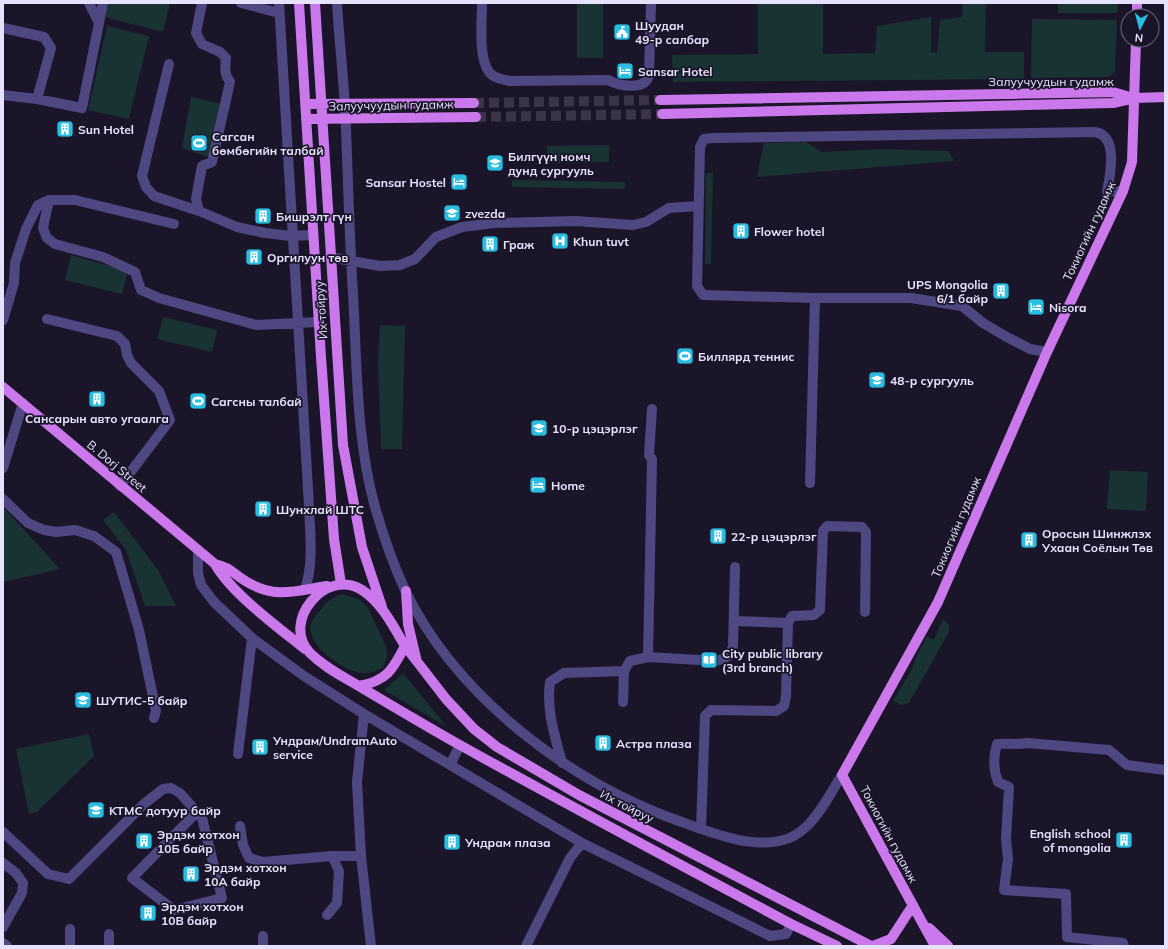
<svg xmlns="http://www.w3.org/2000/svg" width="1168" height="949" viewBox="0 0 1168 949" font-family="Mulish,sans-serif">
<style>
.green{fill:#193233}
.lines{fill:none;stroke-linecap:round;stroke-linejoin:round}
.major-tunnel{stroke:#3a3449;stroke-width:10;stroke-dasharray:10 5;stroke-linecap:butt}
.minor{stroke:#4f4782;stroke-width:10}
.major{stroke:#cb78ec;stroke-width:10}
.labels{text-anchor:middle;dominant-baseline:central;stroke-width:3.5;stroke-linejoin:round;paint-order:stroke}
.poi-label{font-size:12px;font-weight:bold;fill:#e7e2fb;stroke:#1b152a;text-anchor:start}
.street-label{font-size:12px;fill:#e7e2fb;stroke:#1b152a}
</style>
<rect width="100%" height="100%" fill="#1b152a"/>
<path class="green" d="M 108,3 L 170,3 L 163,32 L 105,17 Z
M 577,3 L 603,3 L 603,58 L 577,58 Z
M 758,3 L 823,3 L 823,54 L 875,53 L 877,26 L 931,17 L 931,52 L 937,53 L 940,20 L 962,17 L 963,3 L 986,3 L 985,52 L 1024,52 L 1024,79 L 673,82 L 672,55 L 758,54 Z
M 1058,3 L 1118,3 L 1117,13 L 1058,13 Z
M 1032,19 L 1117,20 L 1115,72 L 1108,77 L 1031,78 Z
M 107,26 L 149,36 L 129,119 L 88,110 Z
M 191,97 L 222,104 L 210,158 L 182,148 Z
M 806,142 L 822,152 L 881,149 L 948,151 L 954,161 L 757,177 L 764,143 Z
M 609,145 L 609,162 L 548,163 L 547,146 Z
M 706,173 L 713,173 L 711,264 L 705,264 Z
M 512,180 L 625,182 L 625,189 L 512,187 Z
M 71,255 L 128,271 L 122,294 L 65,280 Z
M 163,317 L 217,330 L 212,352 L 157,339 Z
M 380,325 L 405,326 L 402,449 L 381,449 L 378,361 Z
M 1110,470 L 1148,472 L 1146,511 L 1107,509 Z
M 3,507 L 60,569 L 3,582 Z
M 114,512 L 158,570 L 176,606 L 145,606 L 126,550 L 103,520 Z
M 343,594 L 360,600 L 367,606 L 386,646 L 387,657 L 383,668 C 376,671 370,674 362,673 C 344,671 305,645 311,624 C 312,619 318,613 321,609 C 328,601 333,596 343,594 Z
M 943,619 L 949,625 L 949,632 L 909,703 L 902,705 L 893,701 L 912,669 L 917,655 L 927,636 L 934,640 Z
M 403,673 L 447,727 L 384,690 Z
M 89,734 L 94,756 L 37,812 L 29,814 L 16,749 Z"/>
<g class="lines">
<path class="major-tunnel" d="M 474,103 L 660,100
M 476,117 L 662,114"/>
<path class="minor" d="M 89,3 L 99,23
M 241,3 L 279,13
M 279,3 L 309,506 C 310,533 314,563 305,589
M 337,3 C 339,38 343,73 345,107 C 348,170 349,232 353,294 C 357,364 356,439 375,507 C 383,535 393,564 405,590 C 456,696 569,782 679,821 C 715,834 773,859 806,827 C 821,813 831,792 842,775
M 482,3 C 482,21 478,57 489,72 C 493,78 502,79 509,81 L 608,80 C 619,86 646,91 649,75 L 651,3
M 3,28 L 44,37 L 51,48 L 37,99
M 169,64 L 142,176 L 146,187 L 154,196 L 199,211 L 237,227 L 265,233 L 291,236 L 312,235
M 3,95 L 37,99 L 82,108 L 103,3
M 49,200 L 43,228 L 47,238 L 55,244 L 103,257 L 135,272 L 141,290 L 159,298 L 256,325 L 318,322
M 199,211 L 196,199 L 202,166 L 212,162 L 230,82 C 224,74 225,68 226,58 L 220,52 L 202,44 L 196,33 L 202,3
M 330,257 L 380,266 L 400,265 L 415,259 L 436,237 L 462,227 L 495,223 L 575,221 L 633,225 L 646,222 L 669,208 L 698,206
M 47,319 L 117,336 L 125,344 L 127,355 L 131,363 L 159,391 L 170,420 L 120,486
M 3,320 L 14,283 L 15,263 L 26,229 L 38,205 L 49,200 L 75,200 L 174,224
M 1047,352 L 1030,349 L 1005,336 L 983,323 L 962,306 L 911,298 L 815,298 L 703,295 L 697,286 L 700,147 L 704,139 L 713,138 L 1095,132 C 1119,136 1110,175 1107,192 L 1123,191
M 3,468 L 23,403
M 810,483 L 815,298
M 3,499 L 28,523 L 44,530 L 56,532 L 75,530 L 94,536 L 116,552 L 139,630 L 156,711 L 154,718
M 198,550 L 198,573 L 201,585 L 214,602 L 252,638 L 304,676 L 364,714 L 582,843 L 750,926 L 770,936 L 786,934 L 791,924
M 734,621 L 788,623
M 648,657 L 652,459 L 649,455 L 652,409
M 623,702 L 624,671 L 630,661 L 648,657 L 717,661 L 729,656 L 733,647 L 735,567
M 364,714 L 357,782 L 361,856 L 371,946
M 238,754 L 252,638
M 562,763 C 555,736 546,710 550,682 L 564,673 L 624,671
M 450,765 L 460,745
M 240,826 L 243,845 L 249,858 L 263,862 L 332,856
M 701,829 L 705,716 L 711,710 L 776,711 L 784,706 L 786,696 L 788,623 L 792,616 L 814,615 L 820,610 L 823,531 L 827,526 L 862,527 L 866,532 L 865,612
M 3,832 L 48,874 L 69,879 L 144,804 L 163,789 L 171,788 L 180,793 L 202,818 L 222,898 L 174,910 L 132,878 L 197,812
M 3,863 L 16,873 L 23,883 L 22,893 L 3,927
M 327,915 L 337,903 L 339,871 L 332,856 L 361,856
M 109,934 L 109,946
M 263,936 L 263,946
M 3,943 L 7,946
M 70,946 L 70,929
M 526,946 L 570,858 L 582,843
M 1124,946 L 1123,943 L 1067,937 L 1066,894 L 1004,890 L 1008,859 L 1006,839 L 1009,787 L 998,782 C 993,769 993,757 997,744 C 1007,743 1017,745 1027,743 L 1109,750 L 1127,765 L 1165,770"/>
<path class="major" d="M 299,3 L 321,357 L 334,539 L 341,584
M 315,3 L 343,445 L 362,547 L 382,607
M 1137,16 L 1137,3
M 660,100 L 1113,92 L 1133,98
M 306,104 L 474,103
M 662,114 L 1113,103 L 1135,98 L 1165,97
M 306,119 L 476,117
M 3,387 L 215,564 C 231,593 279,628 305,649
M 215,564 C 232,568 233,574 247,582 C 276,599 295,591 327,586
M 406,591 L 408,624 L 416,658
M 405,646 L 446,699 L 474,729 L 497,747 L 579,795 L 871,946
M 359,686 C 387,681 393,669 405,646 C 393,626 382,603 362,590 C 326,567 280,622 310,653 C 325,668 344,677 362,688 C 394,707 426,726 458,744 C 568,805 679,864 791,924 L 837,946
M 929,928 L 948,946
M 873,946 L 891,939 L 913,905
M 935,946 L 842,775 L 938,602 L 1047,352 L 1123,191 L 1132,162 L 1136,40"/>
</g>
<defs>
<g id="civic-square" transform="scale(0.9)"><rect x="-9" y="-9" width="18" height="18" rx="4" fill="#28bde1" stroke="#1b152a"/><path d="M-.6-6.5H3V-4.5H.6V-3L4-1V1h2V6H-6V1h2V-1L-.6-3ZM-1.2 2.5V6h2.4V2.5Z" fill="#fff"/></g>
<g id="hotel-square" transform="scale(0.9)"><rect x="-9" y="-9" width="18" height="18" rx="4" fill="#28bde1" stroke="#1b152a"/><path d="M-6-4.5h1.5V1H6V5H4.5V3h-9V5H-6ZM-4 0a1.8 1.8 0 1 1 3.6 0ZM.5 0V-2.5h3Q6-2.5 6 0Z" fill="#fff"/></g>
<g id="building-square" transform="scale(0.9)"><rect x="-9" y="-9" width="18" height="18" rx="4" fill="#28bde1" stroke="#1b152a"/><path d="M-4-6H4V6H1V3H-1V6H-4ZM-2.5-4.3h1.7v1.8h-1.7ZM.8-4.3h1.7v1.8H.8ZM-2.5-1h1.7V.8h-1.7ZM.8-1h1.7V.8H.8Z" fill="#fff"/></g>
<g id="stadium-square" transform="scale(0.9)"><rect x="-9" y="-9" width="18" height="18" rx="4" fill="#28bde1" stroke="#1b152a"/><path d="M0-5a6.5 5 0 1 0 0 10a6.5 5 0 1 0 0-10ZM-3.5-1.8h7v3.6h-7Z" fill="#fff"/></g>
<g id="school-square" transform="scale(0.9)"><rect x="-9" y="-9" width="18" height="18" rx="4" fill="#28bde1" stroke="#1b152a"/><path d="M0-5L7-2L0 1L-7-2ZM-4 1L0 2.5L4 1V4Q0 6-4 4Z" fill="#fff"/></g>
<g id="hospital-square" transform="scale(0.9)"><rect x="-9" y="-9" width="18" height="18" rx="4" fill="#28bde1" stroke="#1b152a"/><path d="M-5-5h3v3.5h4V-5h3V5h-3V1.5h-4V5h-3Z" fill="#fff"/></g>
<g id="library-square" transform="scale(0.9)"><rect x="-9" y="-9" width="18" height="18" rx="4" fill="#28bde1" stroke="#1b152a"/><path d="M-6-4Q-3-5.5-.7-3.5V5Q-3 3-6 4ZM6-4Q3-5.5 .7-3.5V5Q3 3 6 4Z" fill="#fff"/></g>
<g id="university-square" transform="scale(0.9)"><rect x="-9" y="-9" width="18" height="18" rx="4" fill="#28bde1" stroke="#1b152a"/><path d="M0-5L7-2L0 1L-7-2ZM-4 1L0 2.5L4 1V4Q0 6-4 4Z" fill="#fff"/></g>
</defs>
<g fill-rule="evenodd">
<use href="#civic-square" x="622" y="32"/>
<use href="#hotel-square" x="625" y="71"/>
<use href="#building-square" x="65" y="129"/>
<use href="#stadium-square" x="199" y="143"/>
<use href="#school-square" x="495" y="163"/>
<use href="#hotel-square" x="459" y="182"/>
<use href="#school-square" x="452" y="213"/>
<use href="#building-square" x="263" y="216"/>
<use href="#building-square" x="741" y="231"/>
<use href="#hospital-square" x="560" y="241"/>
<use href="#building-square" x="490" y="244"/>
<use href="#building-square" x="254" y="257"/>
<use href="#building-square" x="1001" y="291"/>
<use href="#hotel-square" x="1036" y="307"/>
<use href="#stadium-square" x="685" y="356"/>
<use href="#school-square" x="877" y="380"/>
<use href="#building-square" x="97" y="399"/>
<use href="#stadium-square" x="198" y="401"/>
<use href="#school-square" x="539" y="428"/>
<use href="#hotel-square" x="538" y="485"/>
<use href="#building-square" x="263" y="509"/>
<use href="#building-square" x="718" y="536"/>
<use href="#building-square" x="1029" y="540"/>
<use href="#library-square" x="709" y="660"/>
<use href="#university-square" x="83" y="700"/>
<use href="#building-square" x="603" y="743"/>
<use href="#building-square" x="260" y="747"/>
<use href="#university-square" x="96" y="810"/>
<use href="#building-square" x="1124" y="840"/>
<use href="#building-square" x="144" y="841"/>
<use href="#building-square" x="452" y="842"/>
<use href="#building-square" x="191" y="874"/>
<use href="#building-square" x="148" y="913"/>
</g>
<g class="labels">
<g class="poi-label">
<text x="635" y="25">Шуудан<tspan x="635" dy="14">49-р салбар</tspan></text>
<text x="638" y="71">Sansar Hotel</text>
<text x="78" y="129">Sun Hotel</text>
<text x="212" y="136">Сагсан<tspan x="212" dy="14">бөмбөгийн талбай</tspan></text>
<text x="508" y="156">Билгүүн номч<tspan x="508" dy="14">дунд сургууль</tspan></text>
<text x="446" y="182" text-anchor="end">Sansar Hostel</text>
<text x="465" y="213">zvezda</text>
<text x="276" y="216">Бишрэлт гүн</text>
<text x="754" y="231">Flower hotel</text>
<text x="573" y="241">Khun tuvt</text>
<text x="503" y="244">Граж</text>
<text x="267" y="257">Оргилуун төв</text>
<text x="988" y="284" text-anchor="end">UPS Mongolia<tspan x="988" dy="14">6/1 байр</tspan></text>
<text x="1049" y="307">Nisora</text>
<text x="698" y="356">Биллярд теннис</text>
<text x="890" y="380">48-р сургууль</text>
<text x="211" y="401">Сагсны талбай</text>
<text x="97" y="418" text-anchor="middle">Cансарын авто угаалга</text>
<text x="552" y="428">10-р цэцэрлэг</text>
<text x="551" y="485">Home</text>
<text x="276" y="509">Шунхлай ШТС</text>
<text x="1042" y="533">Оросын Шинжлэх<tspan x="1042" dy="14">Ухаан Соёлын Төв</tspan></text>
<text x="731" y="536">22-р цэцэрлэг</text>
<text x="722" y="653">City public library<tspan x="722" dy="14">(3rd branch)</tspan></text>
<text x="96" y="700">ШУТИС-5 байр</text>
<text x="273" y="740">Ундрам/UndramAuto<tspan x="273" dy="14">service</tspan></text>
<text x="616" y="743">Астра плаза</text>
<text x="109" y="810">KTMC дотуур байр</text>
<text x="1111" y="833" text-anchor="end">English school<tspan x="1111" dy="14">of mongolia</tspan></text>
<text x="157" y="834">Эрдэм хотхон<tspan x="157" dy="14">10Б байр</tspan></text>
<text x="465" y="842">Ундрам плаза</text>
<text x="204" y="867">Эрдэм хотхон<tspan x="204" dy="14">10А байр</tspan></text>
<text x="161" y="906">Эрдэм хотхон<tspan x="161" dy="14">10В байр</tspan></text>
</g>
<g class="street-label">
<text x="1051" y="81">Залуучуудын гудамж</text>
<text transform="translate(391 105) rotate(-1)">Залуучуудын гудамж</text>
<text transform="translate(1089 231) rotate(-65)">Токиогийн гудамж</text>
<text transform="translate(321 310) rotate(-94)">Их тойруу</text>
<text transform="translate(117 466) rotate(40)">B. Dorj Street</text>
<text transform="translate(956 527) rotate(-67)">Токиогийн гудамж</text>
<text transform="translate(627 806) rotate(27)">Их тойруу</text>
<text transform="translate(889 834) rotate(62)">Токиогийн гудамж</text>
</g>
</g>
<rect width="1168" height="949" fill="none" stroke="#e7e2fb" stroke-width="8"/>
<g transform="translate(1140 28) rotate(186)"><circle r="19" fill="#1b152a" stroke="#6d677e"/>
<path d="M0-3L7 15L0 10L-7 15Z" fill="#28bde1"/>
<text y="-6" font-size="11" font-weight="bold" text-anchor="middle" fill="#e7e2fb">N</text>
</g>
</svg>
